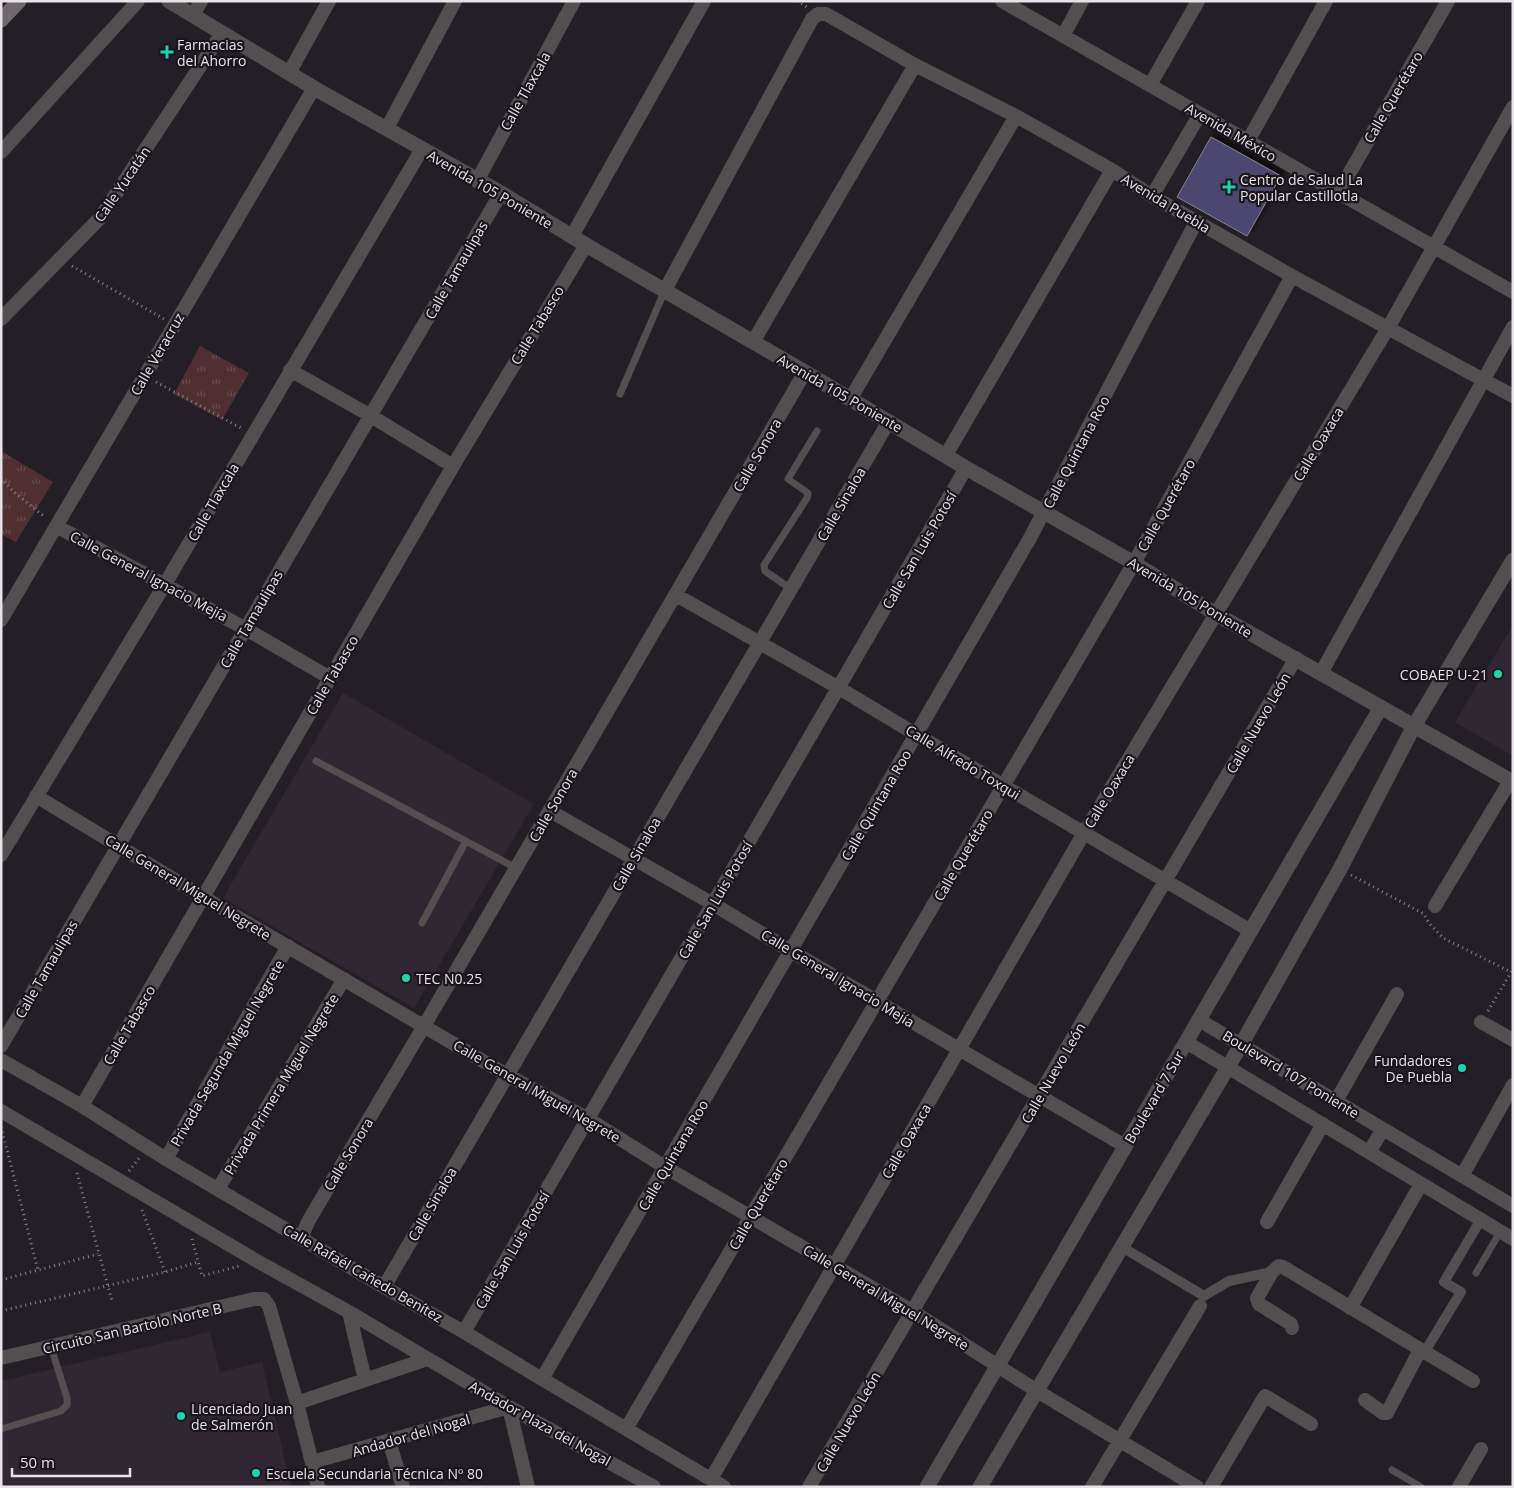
<svg xmlns="http://www.w3.org/2000/svg" width="1514" height="1488" viewBox="0 0 1514 1488" font-family="'Open Sans',sans-serif">
<style>
.built{fill:#302733}
.park{fill:url(#park-tufts)}
.building{fill:#4b476e;stroke:#85858f;filter:url(#shadow)}
.lines{fill:none;stroke-linecap:round;stroke-linejoin:round}
.path{stroke:#88848a;stroke-width:3;stroke-dasharray:1 4;stroke-linecap:butt}
.service{stroke:#534f51;stroke-width:7}
.pedestrian{stroke:#534f51;stroke-width:10}
.minor{stroke:#534f51;stroke-width:14}
.tertiary{stroke:#534f51;stroke-width:15}
.secondary{stroke:#6f686c;stroke-width:15}
.poi-dot{fill:#19d5b2;stroke:#1a151c;stroke-width:2}
.labels{text-anchor:middle;dominant-baseline:central;stroke-width:4.5;stroke-linejoin:round;paint-order:stroke}
.poi-label{font-size:14px;fill:#e6e2e7;stroke:#1a151c;text-anchor:start}
.street-label{font-size:14px;fill:#e6e2e7;stroke:#1a151c}
</style>
<defs>
<pattern id="park-tufts" width="24" height="20" patternUnits="userSpaceOnUse" patternTransform="scale(1.25)"><rect width="24" height="20" fill="#4f2f32"/><path d="M3 7l-1-3M5 7V3M7 7l1-3M15 17l-1-3M17 17v-4M19 17l1-3" fill="none" stroke="#684d50"/></pattern>
<filter id="shadow"><feDropShadow dx="4.5" dy="-4.5" stdDeviation="2.5" flood-color="#0009"/></filter>
</defs>
<rect width="100%" height="100%" fill="#241f26"/>
<path class="built" d="M 1513,625 L 1513,756 L 1455,722 Z
M 343,693 L 534,804 L 414,1008 L 223,898 Z
M 210,1332 L 220,1372 L 262,1362 L 291,1487 L 1,1487 L 1,1381 Z"/>
<path class="park" d="M 200,346 L 249,373 L 222,420 L 174,394 Z
M 1,451 L 53,482 L 16,542 L 1,534 Z"/>
<path class="building" d="M 1211,137 L 1281,176 L 1247,236 L 1177,197 Z"/>
<g class="lines">
<path class="path" d="M 797,1 L 807,7
M 72,266 L 164,319
M 156,382 L 241,428
M 1,478 L 15,493 L 45,517
M 1351,875 L 1424,914 L 1429,923 L 1443,938 L 1511,972
M 1488,1011 L 1513,969
M 1,1127 L 38,1270
M 129,1171 L 139,1158
M 77,1173 L 112,1301
M 142,1210 L 165,1272
M 192,1239 L 202,1276 L 239,1266
M 1,1280 L 98,1254
M 1,1311 L 165,1272 L 198,1262"/>
<path class="service" d="M 620,394 L 665,290
M 791,589 L 765,571 L 764,565 L 807,498 L 808,493 L 788,479 L 817,431
M 316,761 L 516,868
M 422,923 L 466,841
M 1476,1273 L 1500,1232
M 1,1429 L 61,1411 L 67,1405 L 67,1398 L 51,1347
M 1392,1470 L 1421,1487"/>
<path class="pedestrian" d="M 1122,1247 L 1204,1296 L 1229,1281 L 1272,1272
M 1424,1353 L 1461,1292 L 1444,1282 L 1480,1221"/>
<path class="minor" d="M 1002,1 L 1513,292
M 193,15 L 201,1
M 1063,36 L 1082,1
M 289,73 L 329,1
M 1150,85 L 1198,1
M 387,128 L 455,1
M 1248,141 L 1326,1
M 1,152 L 138,1
M 477,181 L 574,1
M 1338,193 L 1448,1
M 1152,196 L 1200,114
M 572,236 L 704,1
M 665,290 L 812,19 L 818,14 L 826,14 L 915,65 L 1016,116 L 1112,170 L 1152,196 L 1292,276 L 1513,396
M 1,319 L 100,218 L 222,33
M 753,342 L 915,65
M 290,370 L 371,416 L 453,466
M 851,398 L 1016,116
M 946,455 L 1112,170
M 56,526 L 246,629 L 330,678
M 676,595 L 839,688 L 917,735 L 1251,931
M 1,620 L 314,88
M 1321,673 L 1513,327
M 36,796 L 203,897 L 507,1075 L 588,1119 L 665,1167 L 912,1311 L 1037,1391 L 1197,1487
M 550,811 L 713,904 L 791,951 L 1125,1146
M 1,855 L 165,584 L 422,149
M 1435,906 L 1510,781
M 1199,1020 L 1513,1206
M 1481,1022 L 1513,1040
M 1186,1042 L 1513,1239
M 1,1046 L 501,193
M 1,1060 L 82,1106 L 166,1159 L 384,1287 L 464,1332 L 542,1379 L 724,1487
M 1336,1101 L 1397,994
M 82,1106 L 453,466 L 586,245
M 1,1111 L 257,1261 L 349,1312 L 509,1407 L 654,1487
M 1369,1152 L 1383,1129
M 166,1159 L 288,946
M 1462,1176 L 1513,1085
M 218,1189 L 344,979
M 1267,1222 L 1323,1124
M 301,1238 L 309,1220 L 424,1026 L 805,372
M 384,1287 L 889,421
M 1350,1308 L 1421,1184
M 349,1312 L 365,1380
M 1292,1328 L 1291,1324 L 1259,1304 L 1257,1298 L 1272,1272 L 1279,1266 L 1283,1267 L 1473,1381
M 464,1332 L 966,468
M 1,1358 L 254,1299 L 264,1299 L 269,1306 L 297,1403 L 318,1487
M 542,1379 L 1030,538 L 1196,222
M 1365,1400 L 1383,1413 L 1387,1413 L 1420,1350
M 297,1403 L 427,1359
M 626,1429 L 1134,563 L 1292,276
M 389,1441 L 403,1487
M 312,1462 L 509,1407 L 528,1487
M 711,1479 L 1084,833 L 1388,328 L 1513,107
M 809,1487 L 1296,658
M 1092,1487 L 1200,1306
M 1211,1487 L 1265,1396 L 1311,1424
M 1459,1487 L 1481,1449"/>
<path class="tertiary" d="M 169,1 L 314,88 L 501,193 L 586,245 L 805,372 L 966,468 L 1134,563 L 1216,614 L 1513,782
M 927,1487 L 1381,707
M 980,1487 L 1241,1045 L 1340,869 L 1414,726 L 1513,560"/>
<path class="secondary" d="M 1,20 L 19,1"/>
</g>
<g class="poi-dot">
<path d="M164.5 44.5h5v5h5v5h-5v5h-5v-5h-5v-5h5z"/>
<path d="M1226.5 179.5h5v5h5v5h-5v5h-5v-5h-5v-5h5z"/>
<circle cx="1498" cy="674" r="5"/>
<circle cx="406" cy="978" r="5"/>
<circle cx="1462" cy="1068" r="5"/>
<circle cx="181" cy="1416" r="5"/>
<circle cx="256" cy="1473" r="5"/>
</g>
<g class="labels">
<g class="poi-label">
<text x="177" y="44">Farmacias<tspan x="177" dy="16">del Ahorro</tspan></text>
<text x="1240" y="179">Centro de Salud La<tspan x="1240" dy="16">Popular Castillotla</tspan></text>
<text x="1488" y="674" text-anchor="end">COBAEP U-21</text>
<text x="416" y="978">TEC N0.25</text>
<text x="1452" y="1060" text-anchor="end">Fundadores<tspan x="1452" dy="16">De Puebla</tspan></text>
<text x="191" y="1408">Licenciado Juan<tspan x="191" dy="16">de Salmerón</tspan></text>
<text x="266" y="1473">Escuela Secundaria Técnica Nº 80</text>
</g>
<g class="street-label">
<text transform="translate(525 91) rotate(-61)">Calle Tlaxcala</text>
<text transform="translate(1393 97) rotate(-60)">Calle Querétaro</text>
<text transform="translate(1231 132) rotate(30)">Avenida México</text>
<text transform="translate(122 184) rotate(-56)">Calle Yucatán</text>
<text transform="translate(490 189) rotate(30)">Avenida 105 Poniente</text>
<text transform="translate(1166 203) rotate(31)">Avenida Puebla</text>
<text transform="translate(456 270) rotate(-60)">Calle Tamaulipas</text>
<text transform="translate(537 325) rotate(-59)">Calle Tabasco</text>
<text transform="translate(157 354) rotate(-60)">Calle Veracruz</text>
<text transform="translate(840 393) rotate(30)">Avenida 105 Poniente</text>
<text transform="translate(1318 444) rotate(-59)">Calle Oaxaca</text>
<text transform="translate(1076 452) rotate(-62)">Calle Quintana Roo</text>
<text transform="translate(757 455) rotate(-60)">Calle Sonora</text>
<text transform="translate(213 502) rotate(-60)">Calle Tlaxcala</text>
<text transform="translate(841 504) rotate(-60)">Calle Sinaloa</text>
<text transform="translate(1166 505) rotate(-61)">Calle Querétaro</text>
<text transform="translate(919 550) rotate(-60)">Calle San Luis Potosí</text>
<text transform="translate(149 576) rotate(28)">Calle General Ignacio Mejía</text>
<text transform="translate(1190 597) rotate(31)">Avenida 105 Poniente</text>
<text transform="translate(251 619) rotate(-60)">Calle Tamaulipas</text>
<text transform="translate(332 675) rotate(-60)">Calle Tabasco</text>
<text transform="translate(1258 723) rotate(-60)">Calle Nuevo León</text>
<text transform="translate(963 762) rotate(31)">Calle Alfredo Toxqui</text>
<text transform="translate(1109 791) rotate(-59)">Calle Oaxaca</text>
<text transform="translate(553 805) rotate(-60)">Calle Sonora</text>
<text transform="translate(876 805) rotate(-60)">Calle Quintana Roo</text>
<text transform="translate(636 854) rotate(-60)">Calle Sinaloa</text>
<text transform="translate(963 855) rotate(-60)">Calle Querétaro</text>
<text transform="translate(188 887) rotate(31)">Calle General Miguel Negrete</text>
<text transform="translate(715 900) rotate(-60)">Calle San Luis Potosí</text>
<text transform="translate(46 969) rotate(-60)">Calle Tamaulipas</text>
<text transform="translate(838 978) rotate(31)">Calle General Ignacio Mejía</text>
<text transform="translate(129 1025) rotate(-60)">Calle Tabasco</text>
<text transform="translate(227 1053) rotate(-60)">Privada Segunda Miguel Negrete</text>
<text transform="translate(1053 1073) rotate(-60)">Calle Nuevo León</text>
<text transform="translate(1291 1074) rotate(31)">Boulevard 107 Poniente</text>
<text transform="translate(281 1084) rotate(-59)">Privada Primera Miguel Negrete</text>
<text transform="translate(537 1091) rotate(30)">Calle General Miguel Negrete</text>
<text transform="translate(1154 1097) rotate(-60)">Boulevard 7 Sur</text>
<text transform="translate(906 1141) rotate(-60)">Calle Oaxaca</text>
<text transform="translate(348 1154) rotate(-59)">Calle Sonora</text>
<text transform="translate(673 1155) rotate(-60)">Calle Quintana Roo</text>
<text transform="translate(432 1204) rotate(-60)">Calle Sinaloa</text>
<text transform="translate(758 1204) rotate(-60)">Calle Querétaro</text>
<text transform="translate(512 1250) rotate(-60)">Calle San Luis Potosí</text>
<text transform="translate(363 1273) rotate(30)">Calle Rafaél Cañedo Benítez</text>
<text transform="translate(886 1297) rotate(31)">Calle General Miguel Negrete</text>
<text transform="translate(132 1328) rotate(-13)">Circuito San Bartolo Norte B</text>
<text transform="translate(848 1422) rotate(-60)">Calle Nuevo León</text>
<text transform="translate(540 1423) rotate(29)">Andador Plaza del Nogal</text>
<text transform="translate(411 1435) rotate(-16)">Andador del Nogal</text>
</g>
</g>
<rect width="1514" height="1488" fill="none" stroke="#e6e2e7" stroke-width="5"/>
<path d="M12 1468v8h118v-8" fill="none" stroke="#e6e2e7" stroke-width="2.5"/>
<text x="20" y="1468" font-size="15" fill="#e6e2e7" stroke="#1a151c" stroke-width="4" paint-order="stroke">50 m</text>
</svg>
